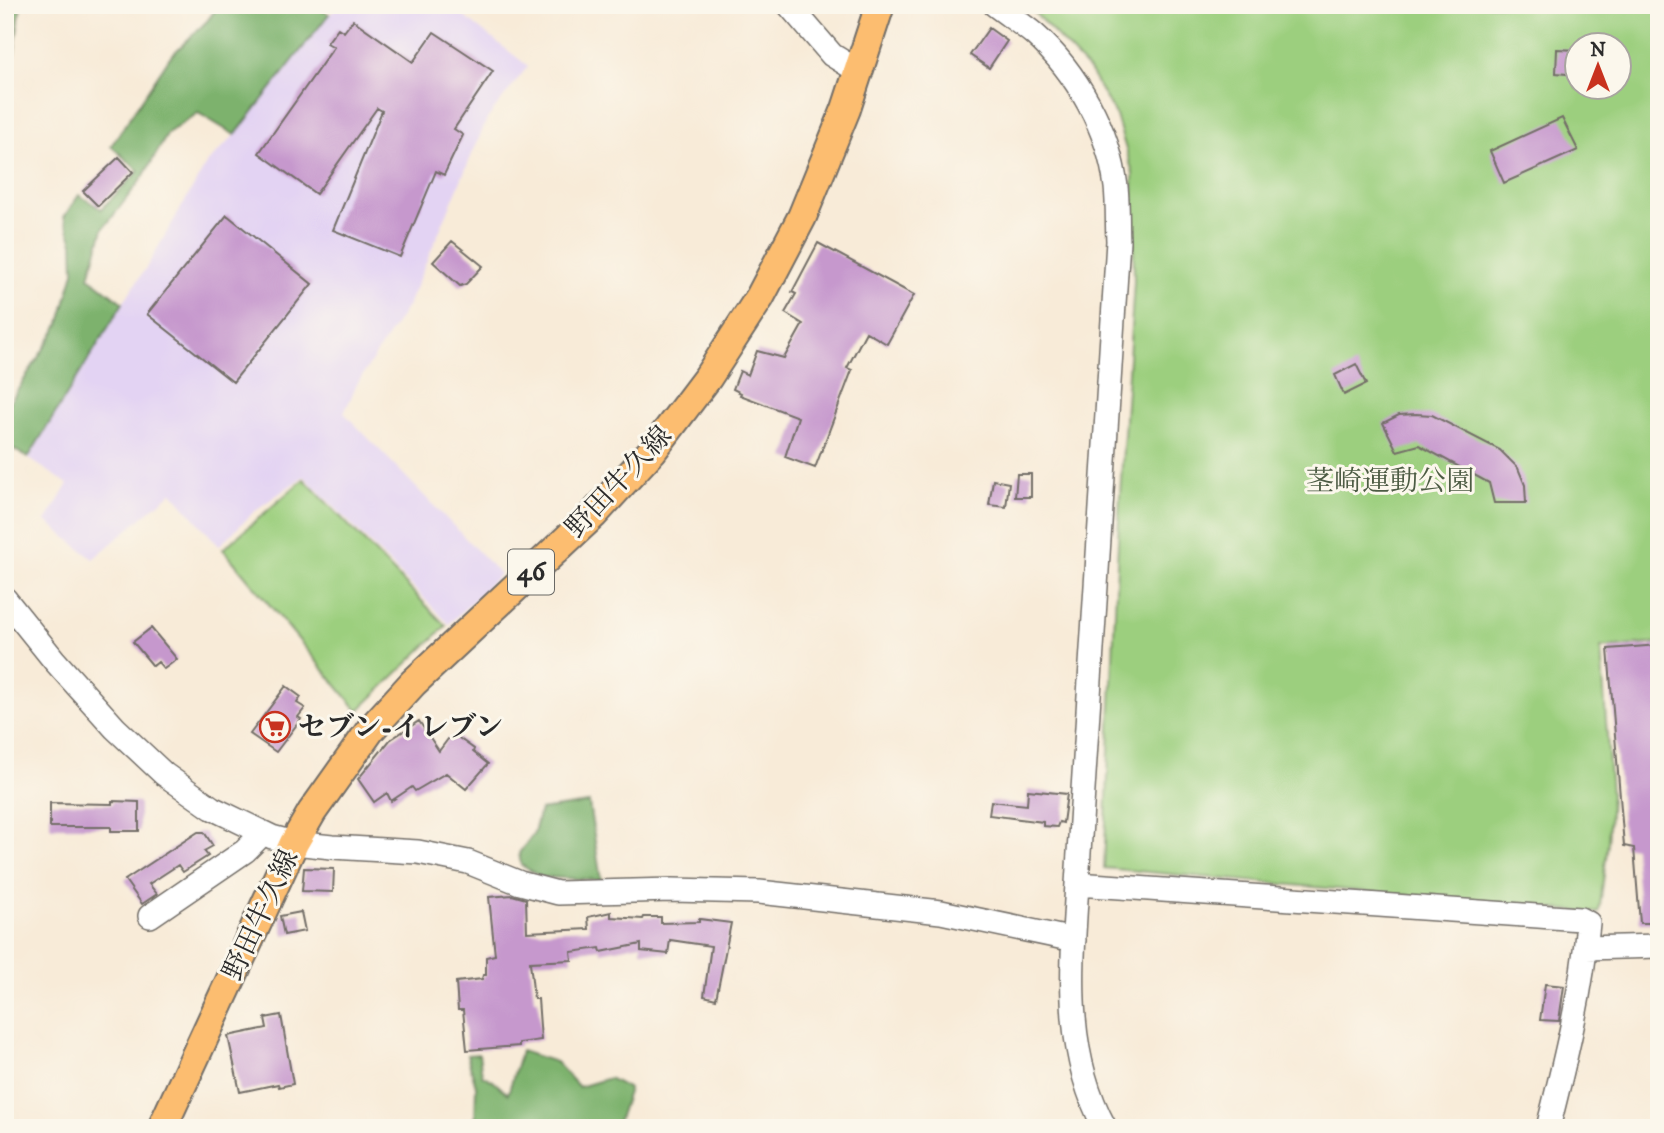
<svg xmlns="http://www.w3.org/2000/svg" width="1664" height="1133" viewBox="0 0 1664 1133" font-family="'IM FELL DW Pica','Noto Serif JP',serif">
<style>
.built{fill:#e3d3f3}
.green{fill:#9ccf7e;stroke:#647d54;stroke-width:2;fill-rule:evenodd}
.forest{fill:#7db26d;stroke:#546e4c;stroke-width:2}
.building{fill:#c698cd}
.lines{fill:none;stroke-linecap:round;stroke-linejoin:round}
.minor-casing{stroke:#736e68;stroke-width:26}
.major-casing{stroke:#736e68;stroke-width:32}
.minor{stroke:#fff;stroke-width:23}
.major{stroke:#fcbd6f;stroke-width:28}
.labels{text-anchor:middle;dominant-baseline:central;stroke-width:6;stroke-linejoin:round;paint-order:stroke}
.shield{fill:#fbf7ec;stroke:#696865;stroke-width:2}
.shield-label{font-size:26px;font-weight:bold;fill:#2b2b2b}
.park-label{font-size:28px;fill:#4d5c44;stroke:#fbf7ec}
.street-label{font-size:28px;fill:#2b2b2b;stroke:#fbf7ec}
.poi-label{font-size:28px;font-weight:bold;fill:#2b2b2b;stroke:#fbf7ec;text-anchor:start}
</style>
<rect width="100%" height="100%" fill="#fbf7ec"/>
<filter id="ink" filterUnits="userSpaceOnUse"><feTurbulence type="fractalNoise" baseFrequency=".0143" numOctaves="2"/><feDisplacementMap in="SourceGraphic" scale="14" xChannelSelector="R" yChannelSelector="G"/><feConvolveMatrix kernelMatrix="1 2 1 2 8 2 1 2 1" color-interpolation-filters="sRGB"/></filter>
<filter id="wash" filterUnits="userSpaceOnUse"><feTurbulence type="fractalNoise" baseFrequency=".00686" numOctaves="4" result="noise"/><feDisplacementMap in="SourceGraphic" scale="28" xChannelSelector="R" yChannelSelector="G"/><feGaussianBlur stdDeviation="1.57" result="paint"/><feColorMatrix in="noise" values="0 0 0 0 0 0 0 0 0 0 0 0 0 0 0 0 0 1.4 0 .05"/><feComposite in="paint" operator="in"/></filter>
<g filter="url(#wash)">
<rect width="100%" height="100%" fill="#f8ebd8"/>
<path class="built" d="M 344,5 L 449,5 L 528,66 L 487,119 L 408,305 L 357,384 L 344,413 L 500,574 L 449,624 L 304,476 L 257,509 L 219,546 L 172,492 L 93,559 L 46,521 L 68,484 L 28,458 L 116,313 L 148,265 L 207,163 L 235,135 L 329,14 Z"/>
<path class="green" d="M 1027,5 L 1659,5 L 1659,643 L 1601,648 L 1611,794 L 1608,843 L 1599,913 L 1104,868 L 1120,495 L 1134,282 L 1133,173 L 1116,116 L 1089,70 ZM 1576,46 L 1618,46 L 1618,88 L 1576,88 Z
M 304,479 L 446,626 L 358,711 L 223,549 Z"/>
<path class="forest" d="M 5,5 L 21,5 L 5,117 Z
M 219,5 L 313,5 L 329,14 L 235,135 L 198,113 L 168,133 L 143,177 L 103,229 L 89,277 L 123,303 L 28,458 L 5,444 L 5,410 L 60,323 L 74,272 L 73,243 L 64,217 L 79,195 L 101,209 L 139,171 L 111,146 L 170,57 L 207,21 Z
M 589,803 L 601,880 L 541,877 L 521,865 L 519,853 L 534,833 L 540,810 Z
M 521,1051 L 556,1062 L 579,1087 L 609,1078 L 629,1089 L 618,1122 L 592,1128 L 468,1128 L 475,1125 L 476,1086 L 467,1055 L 479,1054 L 482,1075 L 492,1080 L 508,1094 Z"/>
<g id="blocks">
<path class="building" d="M 353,20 L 413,62 L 434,32 L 493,71 L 454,129 L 463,135 L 444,175 L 436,171 L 400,257 L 333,230 L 382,111 L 377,108 L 316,194 L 259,153 L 334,47 L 327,43 L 338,28 L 344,32 Z
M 989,28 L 1007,41 L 989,68 L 970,55 Z
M 1557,49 L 1577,50 L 1577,75 L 1556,73 Z
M 1562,118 L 1578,150 L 1504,183 L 1490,151 Z
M 119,157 L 133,172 L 98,206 L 83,191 Z
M 227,215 L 312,284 L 233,382 L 147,314 Z
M 452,241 L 483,266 L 466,284 L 460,286 L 433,262 Z
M 818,243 L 914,295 L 887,344 L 866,332 L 847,368 L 852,370 L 815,468 L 785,457 L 798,417 L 740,395 L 741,393 L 733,389 L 740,371 L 748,375 L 757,351 L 784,358 L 803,324 L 785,313 L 796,294 L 792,292 Z
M 1356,364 L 1366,384 L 1344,395 L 1335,375 Z
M 1416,414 L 1432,415 L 1500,450 L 1518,468 L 1525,485 L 1526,503 L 1494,503 L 1489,483 L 1419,445 L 1397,451 L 1383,423 L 1399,415 Z
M 1017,474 L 1031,474 L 1031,497 L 1015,497 Z
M 993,480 L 1009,483 L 1006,507 L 989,505 Z
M 151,628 L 177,659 L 164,669 L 158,662 L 153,666 L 133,642 Z
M 1659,645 L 1659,923 L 1640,923 L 1634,848 L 1624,846 L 1608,649 Z
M 286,686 L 301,697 L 297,703 L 305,708 L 298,717 L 301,719 L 276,752 L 250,734 Z
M 419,721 L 439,751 L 448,739 L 456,736 L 474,749 L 473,752 L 488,764 L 466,789 L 446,773 L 415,791 L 412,787 L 391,801 L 387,793 L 374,802 L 358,779 L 390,740 Z
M 1028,790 L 1067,794 L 1063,823 L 1059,822 L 1057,827 L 1043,826 L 1043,822 L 989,815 L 991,801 L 1027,805 Z
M 112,801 L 139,802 L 139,831 L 111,831 L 111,827 L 50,827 L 50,803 L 112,804 Z
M 198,832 L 204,832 L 213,846 L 204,851 L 208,856 L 183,872 L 178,865 L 149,884 L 157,894 L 142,904 L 125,880 Z
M 304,868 L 334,869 L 333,892 L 302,891 Z
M 512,895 L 526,899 L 527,932 L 589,929 L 588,917 L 611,912 L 611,917 L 643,919 L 644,917 L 661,917 L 661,923 L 699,922 L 699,919 L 731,923 L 716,999 L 704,996 L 711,946 L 670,940 L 668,954 L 641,951 L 641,944 L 601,952 L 600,948 L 571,952 L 572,960 L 530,962 L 534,999 L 538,999 L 541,1040 L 519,1043 L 519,1046 L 467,1050 L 463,1010 L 458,1010 L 456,982 L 482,979 L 483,975 L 486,975 L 486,957 L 495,955 L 489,897 Z
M 301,912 L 305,931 L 284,935 L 280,916 Z
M 1545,984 L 1564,986 L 1559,1021 L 1540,1020 Z
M 281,1015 L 293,1084 L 279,1087 L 278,1084 L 240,1092 L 228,1036 L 267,1028 L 265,1018 Z"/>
</g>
</g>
<g filter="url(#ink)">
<use href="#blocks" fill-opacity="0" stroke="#736e68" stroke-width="2"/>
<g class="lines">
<g class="minor-casing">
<path id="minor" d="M 789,5 L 832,55 L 858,71
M 995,5 C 1008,15 1022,24 1034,34 C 1077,72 1109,130 1116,187 C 1118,205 1117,223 1118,241 L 1077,884 C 1072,969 1063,1050 1105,1128
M 5,599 L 54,660 L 115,728 L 164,774 L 212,808 L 272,837 L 294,843 L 332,847 L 418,852 L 468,862 L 520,883 L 558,893 L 672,890 L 759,892 L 941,912 L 1074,940
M 1077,884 L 1580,919 L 1588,923 C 1582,992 1565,1061 1548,1128
M 150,916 L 245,851 L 263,833
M 1586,948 L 1659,946"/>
</g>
<g class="major-casing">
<path id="major" d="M 162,1128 L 294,843 L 312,812 L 371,729 L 413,683 L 594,514 L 652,451 L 708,377 L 760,297 L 802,217 L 846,109 L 880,5"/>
</g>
<use href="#minor" class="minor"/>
<use href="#major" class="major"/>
</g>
</g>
<defs>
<g id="supermarket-ring" transform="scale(1.575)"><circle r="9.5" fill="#fbf7ec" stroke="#c8321e" stroke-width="1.5"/><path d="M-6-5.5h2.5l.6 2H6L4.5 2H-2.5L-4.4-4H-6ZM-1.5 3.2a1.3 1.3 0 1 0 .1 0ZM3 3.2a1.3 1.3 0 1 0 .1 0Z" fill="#c8321e"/></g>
</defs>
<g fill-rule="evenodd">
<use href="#supermarket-ring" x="275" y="727"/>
</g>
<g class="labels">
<rect class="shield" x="508" y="549.5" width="46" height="45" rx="5"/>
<g class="shield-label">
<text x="531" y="572">46</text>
</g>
<g class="park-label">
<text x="1390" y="481">茎崎運動公園</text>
</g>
<g class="street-label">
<text transform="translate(619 482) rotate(-47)">野田牛久線</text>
<text transform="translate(261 915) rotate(-65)">野田牛久線</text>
</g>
<g class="poi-label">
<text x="298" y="727">セブン-イレブン</text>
</g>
</g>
<rect width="1664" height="1133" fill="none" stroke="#fbf7ec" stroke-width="28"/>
<g transform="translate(1598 66)"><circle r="33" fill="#fbf7ec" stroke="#a8a59f" stroke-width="2"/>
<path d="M0-5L12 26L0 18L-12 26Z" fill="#c8321e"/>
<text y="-10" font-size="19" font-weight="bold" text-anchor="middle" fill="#2b2b2b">N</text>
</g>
</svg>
